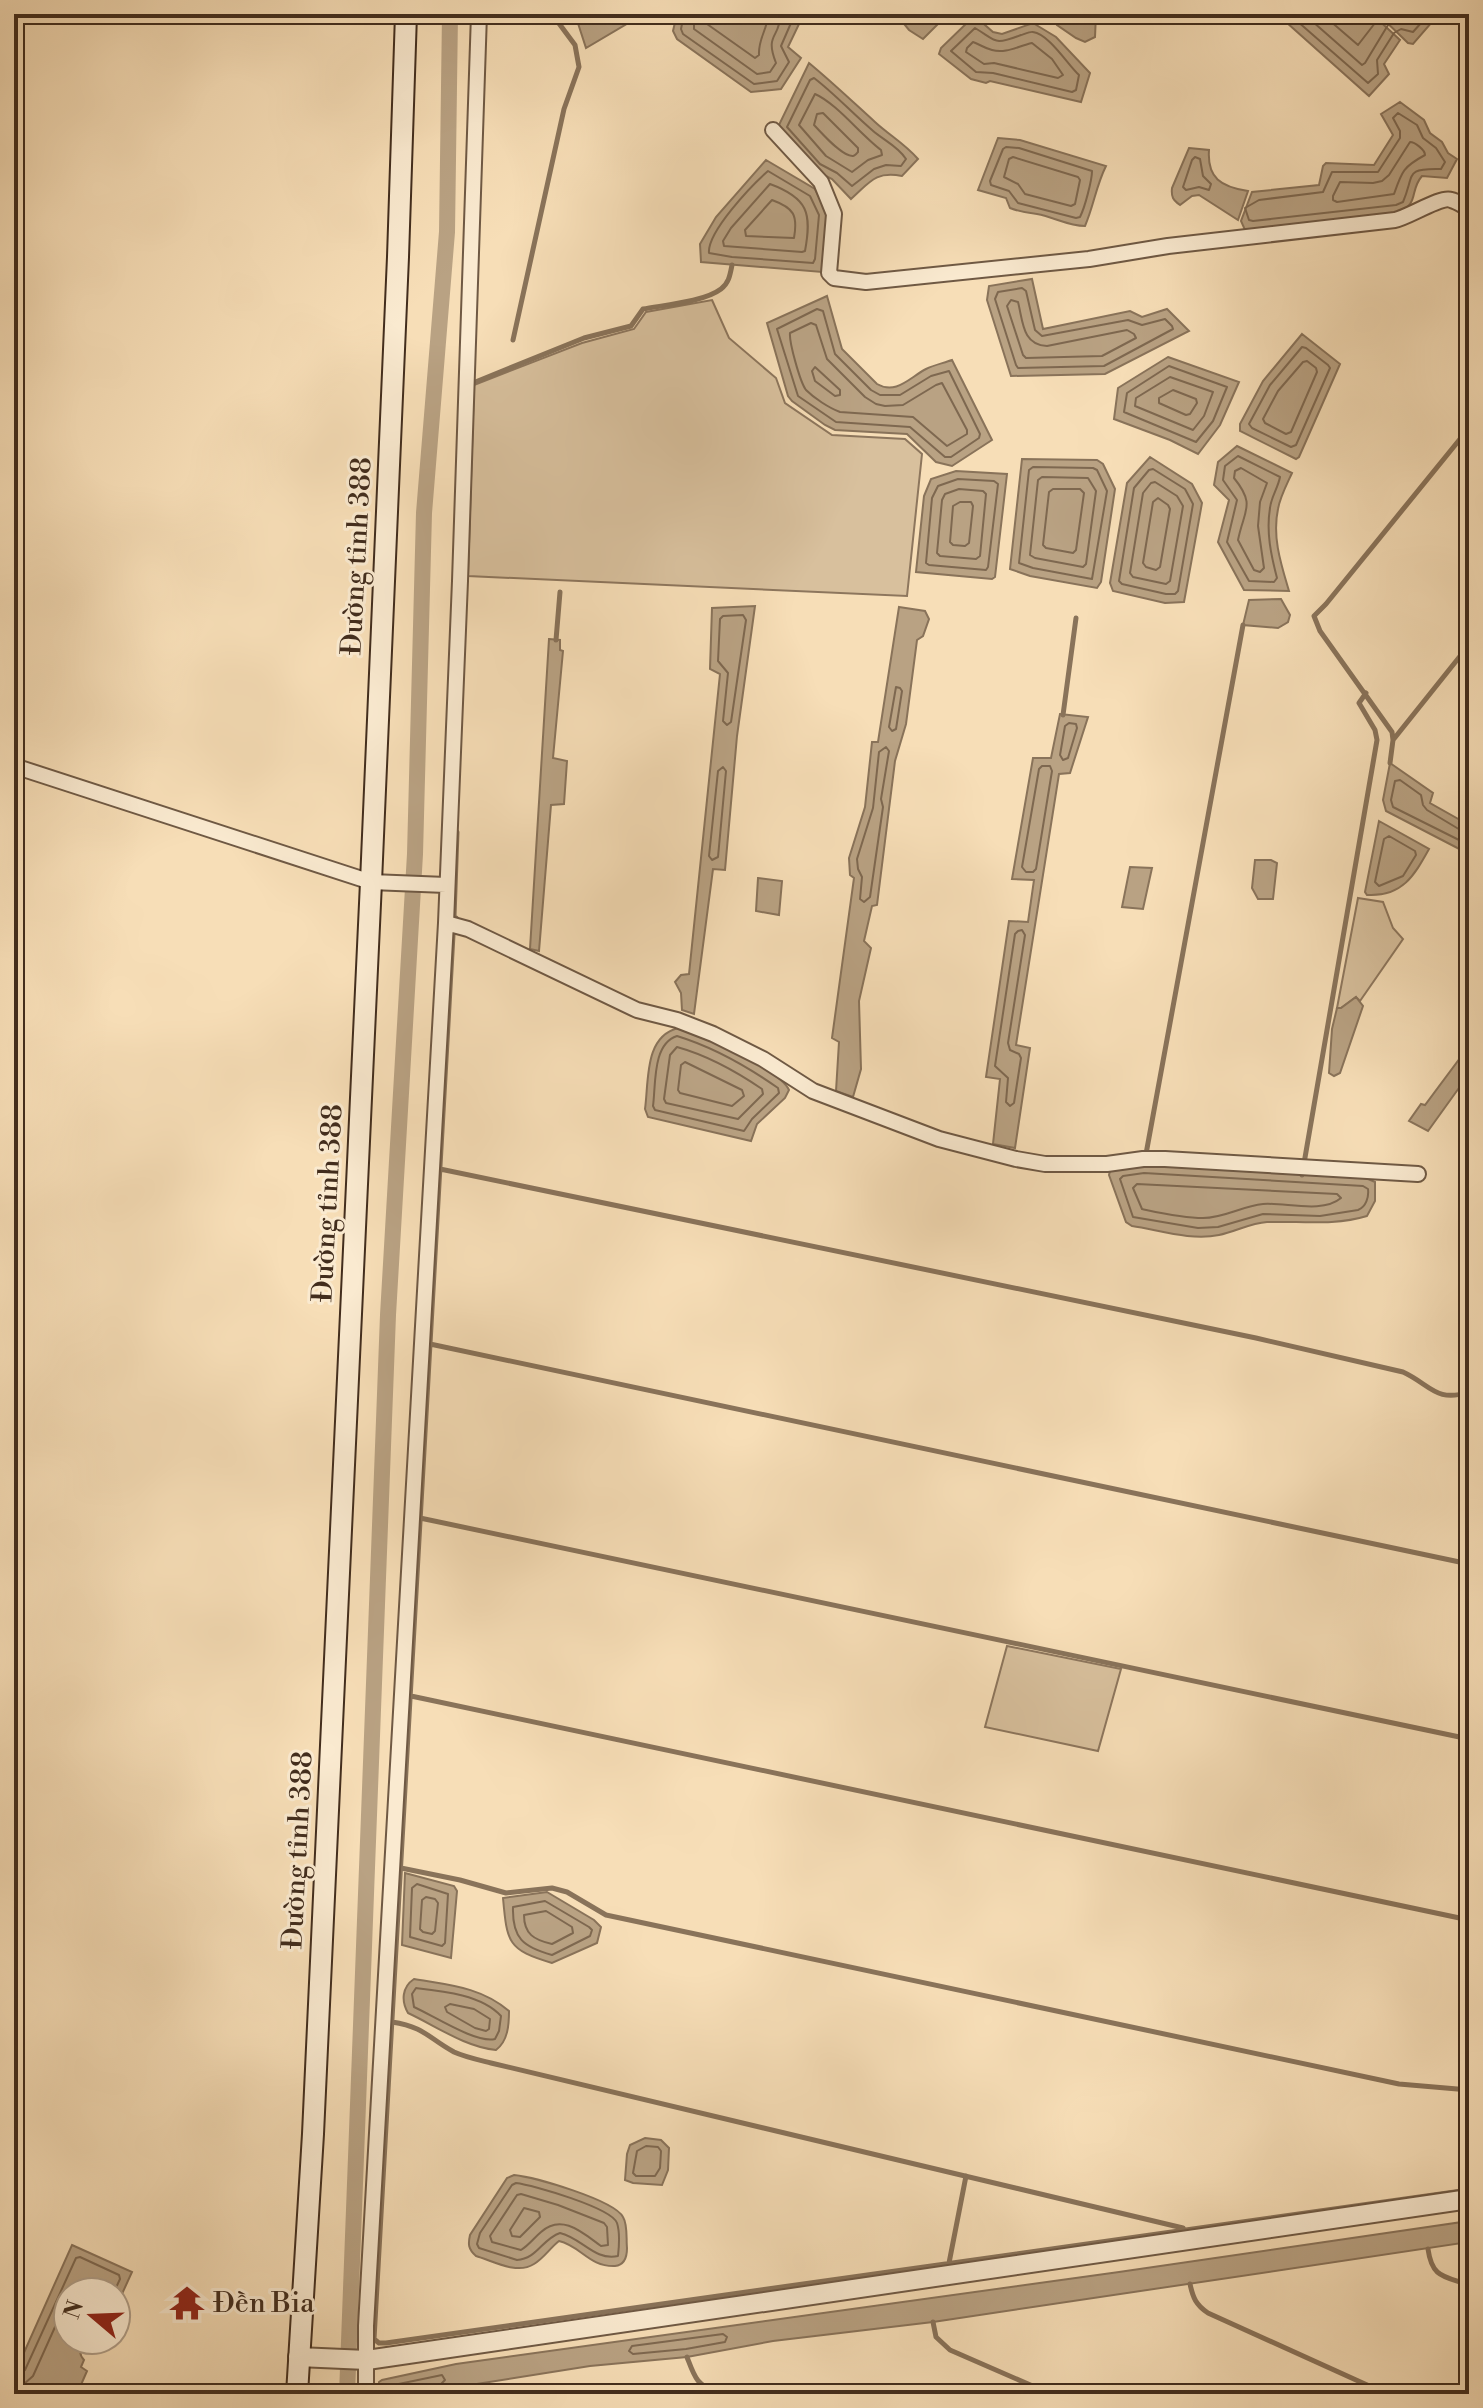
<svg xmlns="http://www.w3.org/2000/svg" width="1483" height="2408" viewBox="0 0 1483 2408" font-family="'Libre Bodoni',serif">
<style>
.green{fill:#d8c09d;stroke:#8d765d;stroke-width:2}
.water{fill:#b9a283;stroke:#89735a;stroke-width:2}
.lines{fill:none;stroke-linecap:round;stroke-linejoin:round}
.shore{stroke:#7e6850;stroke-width:2}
.stream{stroke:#89735a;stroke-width:5}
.canal{stroke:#b9a283;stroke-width:16}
.minor-casing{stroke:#6f5944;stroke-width:18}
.tertiary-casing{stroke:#6f5944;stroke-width:22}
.secondary-casing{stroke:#422d1d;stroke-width:24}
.minor{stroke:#faead0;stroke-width:14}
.tertiary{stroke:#faead0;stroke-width:18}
.secondary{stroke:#faead0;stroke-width:20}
.labels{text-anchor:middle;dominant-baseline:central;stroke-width:6;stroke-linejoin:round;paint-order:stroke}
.street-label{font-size:28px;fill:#422d1d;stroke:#faead0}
.poi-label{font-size:28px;fill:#422d1d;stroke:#faead0;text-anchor:start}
</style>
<rect width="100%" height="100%" fill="#f7deb7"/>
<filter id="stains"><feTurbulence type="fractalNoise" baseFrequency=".0025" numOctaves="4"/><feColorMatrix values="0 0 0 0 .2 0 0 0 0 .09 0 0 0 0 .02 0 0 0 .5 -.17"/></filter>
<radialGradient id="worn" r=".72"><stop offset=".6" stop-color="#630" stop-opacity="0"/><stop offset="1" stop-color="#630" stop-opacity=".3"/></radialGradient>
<path class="green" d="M 712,300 L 729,338 L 776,378 L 785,403 L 832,435 L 905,439 L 922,454 L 907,596 L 468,576 L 474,385 L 582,343 L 634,329 L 646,312 Z
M 1358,898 L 1383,902 L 1393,928 L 1403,939 L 1360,1001 L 1356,997 L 1341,1008 L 1337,1008 Z
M 1007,1646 L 1121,1669 L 1098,1751 L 985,1727 Z"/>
<path class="water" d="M 575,14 L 647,14 L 637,18 L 586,48 Z
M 677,14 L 787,14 L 798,17 L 800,22 L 788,47 L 801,58 L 781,89 L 751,92 L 677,39 L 673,31 Z
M 896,14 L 948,14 L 923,39 L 909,30 Z
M 1056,14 L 1096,14 L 1095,37 L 1085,42 L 1076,38 L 1057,25 L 1059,17 Z
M 1277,14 L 1372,14 L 1400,40 L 1384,64 L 1389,74 L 1369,96 Z
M 1378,14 L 1439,14 L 1413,44 L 1408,43 Z
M 972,18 L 977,18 L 993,32 L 1002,34 L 1033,23 L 1056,37 L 1090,73 L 1081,102 L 990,81 L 986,83 L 971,79 L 939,54 L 941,48 Z
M 809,63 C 832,82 853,102 875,122 C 889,135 905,144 918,159 L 902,176 C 875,171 870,182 851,199 L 832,179 L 816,171 L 777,129 Z
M 1400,102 L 1424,120 L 1430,133 L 1442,142 L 1448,153 L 1457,159 L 1447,178 L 1422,176 C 1409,191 1420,203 1398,213 L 1245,230 L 1241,221 L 1252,192 L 1319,185 L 1323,166 L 1326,163 L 1374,165 L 1393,135 L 1381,114 Z
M 998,138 L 1020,140 L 1106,166 C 1096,186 1094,205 1085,226 C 1068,226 1054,217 1037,214 C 1027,213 1020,212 1010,208 L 1006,198 L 978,190 Z
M 1189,148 L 1209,150 C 1207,178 1221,187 1248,191 L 1238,220 L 1199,195 L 1192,196 L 1180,205 C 1173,200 1171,197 1172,188 Z
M 766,160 L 815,189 L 827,213 L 822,272 L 701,262 L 700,244 L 716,217 Z
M 1032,279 L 1043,329 L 1130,311 L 1142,317 L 1167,309 L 1189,331 L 1105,374 L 1011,376 L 987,300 L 989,286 Z
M 827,296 L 842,349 L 877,384 C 896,395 909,378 926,369 C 934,365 944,363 952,360 L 992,440 L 952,466 L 936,462 L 907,434 L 835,430 L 825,425 L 792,401 L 788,396 L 767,323 Z
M 1302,334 L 1340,364 L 1299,457 L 1296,459 L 1240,431 L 1240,424 L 1263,381 Z
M 1168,357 L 1239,382 L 1220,425 L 1198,454 L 1170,440 L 1114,419 L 1118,388 Z
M 1237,446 L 1292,473 C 1287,484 1280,497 1278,509 C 1272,537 1281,564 1289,591 L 1244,590 L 1218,542 L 1229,500 L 1214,485 L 1218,462 Z
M 1150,457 L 1192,484 L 1202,503 L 1184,602 L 1165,603 L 1113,591 L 1110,583 L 1127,483 Z
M 1022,459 L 1097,460 L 1103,464 L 1115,489 L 1101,582 L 1097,588 L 1030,576 L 1010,569 Z
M 956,471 L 1007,474 L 995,577 L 992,579 L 916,572 L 924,496 L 931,479 Z
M 1281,599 L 1290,615 L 1288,622 L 1278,628 L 1243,625 L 1249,600 Z
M 755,606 L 737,736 L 725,870 L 713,869 L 694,1014 L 682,1010 L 681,993 L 675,982 L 681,975 L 689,974 L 720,674 L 710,669 L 712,608 Z
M 899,607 L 925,611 L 929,619 L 923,636 L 917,640 L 906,724 L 895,761 L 877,905 L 872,906 L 864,941 L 871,948 L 859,1001 L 861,1069 L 853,1097 L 836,1091 L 839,1042 L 832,1038 L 854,878 L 850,875 L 849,858 L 865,807 L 872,742 L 878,742 Z
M 549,639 L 560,640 L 560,650 L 563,651 L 553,758 L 567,761 L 564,804 L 551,805 L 539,951 L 530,949 Z
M 1060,714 L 1088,717 L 1070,773 L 1059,774 L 1016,1045 L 1030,1048 L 1015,1148 L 993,1144 L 1000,1079 L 986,1077 L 1009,921 L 1028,922 L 1034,880 L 1012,879 L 1033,758 L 1051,758 Z
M 1390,763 L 1433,793 L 1430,803 L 1469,825 L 1469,854 L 1386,811 L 1383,800 Z
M 1379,821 L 1429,849 C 1414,876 1402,897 1367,895 L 1365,892 Z
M 1255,860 L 1271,860 L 1277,863 L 1273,899 L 1258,899 L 1252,888 Z
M 1130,867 L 1152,868 L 1143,909 L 1122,907 Z
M 758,878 L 782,881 L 779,915 L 756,911 Z
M 1356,997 L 1363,1006 L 1340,1073 L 1334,1076 L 1329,1073 L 1332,1029 L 1337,1008 L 1341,1008 Z
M 678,1028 C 701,1036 780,1069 789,1090 L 785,1098 L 757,1124 L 751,1141 L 648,1117 L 645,1109 C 649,1080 644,1037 678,1028 Z
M 1469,1046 L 1469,1074 L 1428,1131 L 1409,1121 L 1421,1104 L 1425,1105 Z
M 1144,1165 L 1366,1178 L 1375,1182 L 1375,1201 L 1367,1216 C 1334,1226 1301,1221 1267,1222 C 1250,1223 1235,1232 1219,1235 C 1191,1241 1159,1230 1132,1226 L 1126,1222 L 1109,1175 L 1110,1171 Z
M 405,1873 L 454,1886 L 457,1891 L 451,1958 L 402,1945 Z
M 547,1892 L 594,1920 L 601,1927 L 597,1943 L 552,1963 C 508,1950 507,1943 503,1898 Z
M 414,1979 C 449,1985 481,1987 509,2011 C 509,2025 508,2041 496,2050 C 465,2047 436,2026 408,2013 C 401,2001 402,1987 414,1979 Z
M 645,2138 L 661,2140 L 669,2148 L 668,2170 L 662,2185 L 633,2183 L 625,2180 L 627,2154 L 630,2145 Z
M 514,2175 C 535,2177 614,2200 623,2217 C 628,2225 626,2239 627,2248 C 627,2257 625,2265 615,2266 C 589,2267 581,2246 559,2241 C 550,2248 544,2258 534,2264 C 517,2275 493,2261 476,2256 C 468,2249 468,2244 470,2235 L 507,2178 Z
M 1469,2221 L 1469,2242 L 933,2322 L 773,2341 L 687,2357 L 590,2366 L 464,2386 L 429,2394 L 378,2394 L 379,2382 L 382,2380 L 456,2364 L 1119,2272 Z
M 72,2245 L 132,2272 L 116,2307 L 116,2292 L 68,2292 L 68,2340 L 93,2340 C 84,2343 75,2350 84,2360 L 81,2367 L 87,2371 L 77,2394 L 14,2394 L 14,2375 Z"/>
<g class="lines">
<path class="shore" d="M 684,14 L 681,29 L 683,34 L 754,84 L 777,81 L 789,62 L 781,46 L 791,23 L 790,14
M 694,14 L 694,29 L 757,74 L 770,72 L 776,63 C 764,33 781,38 780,14
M 706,14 L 707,24 L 755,58 L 759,55 C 758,38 768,29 768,14
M 1289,14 L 1368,83 L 1378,74 L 1377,60 L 1394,33 L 1401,29 L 1413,32 L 1429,14
M 1304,14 L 1362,65 L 1365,63 L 1388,25 L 1398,20 L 1410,20 L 1416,14
M 1322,14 L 1358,45 L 1382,14
M 975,28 C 997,41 993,46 1021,35 C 1022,35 1031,31 1033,32 C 1049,34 1068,65 1079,75 L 1076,90 L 1072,92 L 993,73 L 976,72 L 951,51 Z
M 973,42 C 979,44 984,48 992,50 C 1006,54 1018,46 1032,43 L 1052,59 L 1063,75 L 1058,78 L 994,63 L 984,64 L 966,52 L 967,48 Z
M 814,78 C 835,94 852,113 872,130 C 883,140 898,146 906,159 L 901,166 L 886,165 L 874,169 L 852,186 L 837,173 L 820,164 L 787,127 L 810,80 Z
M 815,94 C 836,103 861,135 881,150 L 882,155 L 868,160 L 852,172 L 826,156 L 799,125 Z
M 823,113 L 858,148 L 858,152 C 857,153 855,156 853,156 C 842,157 821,132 814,125 L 817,114 Z
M 1398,113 L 1417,125 L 1423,138 L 1436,148 L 1445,162 L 1441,169 C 1404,168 1415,174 1403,202 L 1396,205 L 1253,221 L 1249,220 L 1245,208 L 1259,200 L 1323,192 L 1332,172 L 1378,172 L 1400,138 L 1400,131 L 1393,118 Z
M 1410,142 C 1415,142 1425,150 1425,155 C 1403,167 1402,171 1394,194 L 1337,202 L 1333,200 L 1333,196 L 1340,182 L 1373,183 L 1382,181 L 1389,175 Z
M 1006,147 L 1019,148 L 1092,171 C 1092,180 1085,207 1080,217 L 1076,218 L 1018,203 L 1009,191 L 991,185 L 990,181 L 1003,149 Z
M 1013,157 L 1078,177 L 1080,180 L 1075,204 L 1071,206 L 1025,194 L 1018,184 L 1004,177 L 1009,159 Z
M 1195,157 L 1200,159 L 1203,176 L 1211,184 L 1209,190 L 1199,187 L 1186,190 L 1183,187 L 1192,160 Z
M 768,171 L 810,196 L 819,215 L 815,259 L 813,263 L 732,257 L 709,253 C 707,232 752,185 768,171 Z
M 770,184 C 808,198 812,213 805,251 L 802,252 L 724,246 L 723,241 L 731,228 Z
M 772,200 C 794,208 798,215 794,238 L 746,236 L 745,230 Z
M 1022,288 L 1026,291 L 1035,330 L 1042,336 L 1128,320 L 1142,325 L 1165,319 L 1172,326 L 1173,329 L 1104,366 L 1018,368 L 1016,365 L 995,299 L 998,292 Z
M 1011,300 L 1018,302 C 1023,321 1022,345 1047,346 L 1127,330 L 1134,334 L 1136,338 L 1102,356 L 1026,358 L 1023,355 L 1007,306 Z
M 817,309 L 823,311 L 835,354 L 871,390 L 880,395 L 900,395 L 931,376 L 949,371 L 980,434 L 979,438 L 951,457 L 945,457 L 910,427 L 836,422 L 798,396 L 777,329 Z
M 811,323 L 816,325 L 827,359 L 865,397 L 876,404 L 885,406 L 903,405 L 936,385 L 942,383 L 967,430 L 967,434 L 947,446 L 913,417 L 840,412 C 829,408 814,398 806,390 C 800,382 789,342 790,333 Z
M 1302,347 L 1306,348 L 1328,365 L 1330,368 L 1296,445 L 1291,447 L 1252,428 L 1249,424 L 1270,385 Z
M 1307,361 L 1316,368 L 1317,372 L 1291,432 L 1286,434 L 1265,423 L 1263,419 L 1278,391 L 1303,362 Z
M 1169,366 L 1227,387 L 1213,421 L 1196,442 L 1124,412 L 1127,393 Z
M 815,367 L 840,390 L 840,395 L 835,396 L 815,381 L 812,371 Z
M 1170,377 L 1213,392 L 1204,416 L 1193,430 L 1135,406 L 1136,398 Z
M 1173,390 L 1196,399 L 1197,403 L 1190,414 L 1186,415 L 1159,403 L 1159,398 Z
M 1238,456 L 1280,477 C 1278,488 1271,497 1270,508 C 1266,532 1271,555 1277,578 L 1274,582 L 1249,581 L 1227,542 L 1237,500 L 1223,480 L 1225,466 Z
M 1033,467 L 1093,468 L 1097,470 L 1107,491 L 1092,579 L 1033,568 L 1019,563 L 1029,470 Z
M 1241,468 L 1267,483 L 1260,502 L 1258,526 L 1264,568 L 1260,572 L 1254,570 L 1238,540 C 1244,510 1256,505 1234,478 L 1235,471 Z
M 1153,469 L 1185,489 L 1193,504 L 1178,591 L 1175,594 L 1166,594 L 1122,584 L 1119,581 L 1134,488 L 1149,470 Z
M 1042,477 L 1088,478 L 1096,491 L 1086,564 L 1083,567 L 1035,558 L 1030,555 L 1038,480 Z
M 958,479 L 994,481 L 998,484 L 988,567 L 986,570 L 929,565 L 926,563 L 932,498 L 938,486 Z
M 1155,482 L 1177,496 L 1183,506 L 1170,581 L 1166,584 L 1133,577 L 1130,573 L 1143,493 L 1151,483 Z
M 959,489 L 983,491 L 986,494 L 980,556 L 976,559 L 940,556 L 937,553 L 942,500 L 945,494 Z
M 1053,489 L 1080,489 L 1084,493 L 1076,550 L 1073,553 L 1046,548 L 1043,545 L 1049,492 Z
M 1158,498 L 1168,505 L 1170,509 L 1160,567 L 1156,570 L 1146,567 L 1143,563 L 1153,502 Z
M 960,502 L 971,502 L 973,506 L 969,543 L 965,546 L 953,545 L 950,542 L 953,506 Z
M 743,615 L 746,620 L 731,722 L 727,725 L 723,721 L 728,673 L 718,661 L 720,619 L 723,616 Z
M 896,687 L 900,688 L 902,691 L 896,729 L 892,731 L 889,727 Z
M 1069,723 L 1076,724 L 1077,728 L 1068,758 L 1063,760 L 1060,755 L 1065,726 Z
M 886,747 L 889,751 L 881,799 L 883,807 L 870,897 L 864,902 L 860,899 L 862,877 L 858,869 L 857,859 L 873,808 L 879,752 Z
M 1042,766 L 1050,766 L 1052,771 L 1036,869 L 1033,872 L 1026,872 L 1022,867 L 1039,769 Z
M 723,767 L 726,771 L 718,857 L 712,860 L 709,856 L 718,771 Z
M 1469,832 L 1462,831 L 1427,810 L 1423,805 L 1421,795 L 1400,780 L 1395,781 L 1391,800 L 1393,807 L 1469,845
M 1389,836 L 1415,851 L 1416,855 L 1403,876 L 1379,886 L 1375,882 L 1384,839 Z
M 1022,930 L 1025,935 L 1008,1043 L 1010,1050 L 1019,1054 L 1021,1058 L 1014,1103 L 1010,1106 L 1006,1102 L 1008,1078 L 995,1066 L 1015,934 L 1018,931 Z
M 677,1036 C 713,1047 748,1067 778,1088 L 779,1093 L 752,1119 L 744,1131 L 655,1110 L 653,1106 C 656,1085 652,1044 677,1036 Z
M 677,1047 C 706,1055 737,1072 762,1089 L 763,1094 L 738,1119 L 666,1103 L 664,1099 L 670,1055 Z
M 685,1062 L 742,1090 L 744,1096 L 732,1106 L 680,1093 L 678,1090 L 681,1065 Z
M 1144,1173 L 1363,1186 L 1368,1189 C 1369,1197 1366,1207 1358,1210 L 1320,1216 L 1263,1214 L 1218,1227 L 1198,1228 L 1133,1217 L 1120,1179 L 1123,1176 Z
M 1137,1184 L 1337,1194 L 1341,1198 C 1322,1214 1285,1202 1263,1204 C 1242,1206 1224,1218 1203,1218 C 1183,1218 1161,1213 1142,1209 L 1133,1188 Z
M 417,1884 L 448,1894 L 445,1943 L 442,1946 L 410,1937 L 412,1888 Z
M 426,1897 L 435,1899 L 438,1903 L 435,1931 L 432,1934 L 423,1932 L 420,1929 L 422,1900 Z
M 545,1901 L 589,1927 L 592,1930 L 590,1936 L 552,1955 C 523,1947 512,1938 513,1907 Z
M 546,1911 L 572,1927 L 573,1933 L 552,1944 C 534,1940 524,1934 524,1915 Z
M 416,1988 C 443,1991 482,1995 501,2016 L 499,2031 L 495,2039 C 477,2044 434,2016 414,2007 L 412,1994 Z
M 450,2004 L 474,2009 L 490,2019 L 489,2029 L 486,2031 L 475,2028 L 447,2012 L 445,2007 Z
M 646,2146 L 658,2147 L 661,2151 L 660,2168 L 655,2176 L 636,2176 L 633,2173 L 637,2151 Z
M 516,2183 C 533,2185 612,2208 617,2223 C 620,2232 619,2247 618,2256 C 594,2261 582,2238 560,2233 C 542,2239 537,2259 517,2260 L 479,2248 L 477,2244 L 480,2233 L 512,2185 Z
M 521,2194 L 558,2205 L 604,2223 L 607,2227 L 608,2245 L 601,2246 C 583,2233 562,2213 541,2232 C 534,2238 529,2245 521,2250 L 492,2242 L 490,2236 L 517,2195 Z
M 524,2208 L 539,2212 L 540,2217 L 520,2237 L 512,2236 L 510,2230 Z
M 723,2334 L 727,2337 L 725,2342 L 686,2349 L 633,2354 L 629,2351 L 632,2346 Z
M 14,2375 L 20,2374 L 25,2370 L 76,2258 L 80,2257 L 119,2275 L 120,2279 L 114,2292
M 14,2385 L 24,2384 L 33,2376 L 68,2298
M 386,2394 L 389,2386 L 442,2375 L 445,2380 L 438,2387 L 437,2394"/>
<path class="stream" d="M 513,340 L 564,109 L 579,67 L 575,45 L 552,14
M 473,383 L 584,338 L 631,326 L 643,309 C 664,305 704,302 721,289 C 729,283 730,275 732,265
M 1469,428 L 1326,604 L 1314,616 L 1320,631 L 1392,732 L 1393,740 L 1469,645
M 556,640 L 560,592
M 1063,715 L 1076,618
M 1390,763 L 1393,740
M 454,917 L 374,2339 L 379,2343 L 386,2343 L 1469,2190
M 456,918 L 454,917 L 457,832
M 1146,1154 L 1243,625
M 440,1169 L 1256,1338 L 1403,1372 C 1431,1385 1436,1403 1469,1392
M 1302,1175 L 1377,740 L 1375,730 L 1359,703 L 1366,693
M 430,1344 L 1469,1564
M 420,1518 L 1469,1739
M 411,1696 L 1469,1920
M 401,1868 L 460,1880 L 506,1893 L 552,1888 L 567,1892 L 606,1915 L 1399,2084 L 1469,2090
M 392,2022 C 425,2027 428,2038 454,2052 C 465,2057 479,2060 491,2063 L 1183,2228
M 1428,2249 C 1432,2278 1444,2276 1469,2285
M 949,2263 L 966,2176
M 1190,2284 C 1193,2298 1196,2305 1208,2313 L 1387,2394
M 933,2322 L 936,2337 L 950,2350 L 1051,2394
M 687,2357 C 695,2378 696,2384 718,2394"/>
<path class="canal" d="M 347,2394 L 388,1315 L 415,854 L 424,513 L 447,232 L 450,14"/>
<g class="minor-casing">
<path id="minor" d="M 14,22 L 21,14
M 773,130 L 821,182 L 834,214 L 829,273 L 834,278 L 866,282 L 1089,259 L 1168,246 L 1395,220 C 1409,217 1441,196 1451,200 C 1457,201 1463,206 1469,209
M 14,766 L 371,882 L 446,885
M 446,923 L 468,929 L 637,1010 L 677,1020 L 713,1034 L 763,1059 L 813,1091 L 939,1139 L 1016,1159 L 1045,1164 L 1107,1164 L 1143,1159 L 1165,1159 L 1418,1174
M 366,2394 L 366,2326 L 446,923 L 460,581 L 479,14"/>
</g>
<g class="tertiary-casing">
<path id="tertiary" d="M 298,2357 L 367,2360 L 1469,2199"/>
</g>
<g class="secondary-casing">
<path id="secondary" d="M 297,2394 L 313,2134 L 371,882 L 398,257 L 406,14"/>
</g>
<use href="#minor" class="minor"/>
<use href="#tertiary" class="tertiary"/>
<use href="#secondary" class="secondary"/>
</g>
<defs>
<g id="temple-bare" transform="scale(2.76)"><path d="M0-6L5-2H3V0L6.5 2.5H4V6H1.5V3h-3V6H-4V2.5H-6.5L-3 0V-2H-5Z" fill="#8f2418" stroke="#faead0" stroke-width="2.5" paint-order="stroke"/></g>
</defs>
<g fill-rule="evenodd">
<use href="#temple-bare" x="187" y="2303"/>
</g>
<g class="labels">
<g class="street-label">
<text transform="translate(357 556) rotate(-87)">Đường tỉnh 388</text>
<text transform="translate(328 1203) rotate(-87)">Đường tỉnh 388</text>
<text transform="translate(298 1850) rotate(-87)">Đường tỉnh 388</text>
</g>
<g class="poi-label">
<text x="213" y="2303">Đền Bia</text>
</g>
</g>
<rect width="1483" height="2408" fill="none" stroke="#f7deb7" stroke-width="48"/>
<rect x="16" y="16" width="1451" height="2376" fill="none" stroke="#422d1d" stroke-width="4"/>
<rect x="24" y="24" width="1435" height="2360" fill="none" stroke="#422d1d" stroke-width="2"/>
<g transform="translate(92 2316) rotate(289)"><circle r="38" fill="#faead0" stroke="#b09e88" stroke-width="2"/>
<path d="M0-6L14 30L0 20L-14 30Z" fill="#8f2418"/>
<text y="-12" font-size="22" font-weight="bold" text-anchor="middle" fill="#422d1d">N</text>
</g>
<rect width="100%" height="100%" filter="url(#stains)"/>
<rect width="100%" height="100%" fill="url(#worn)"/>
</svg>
